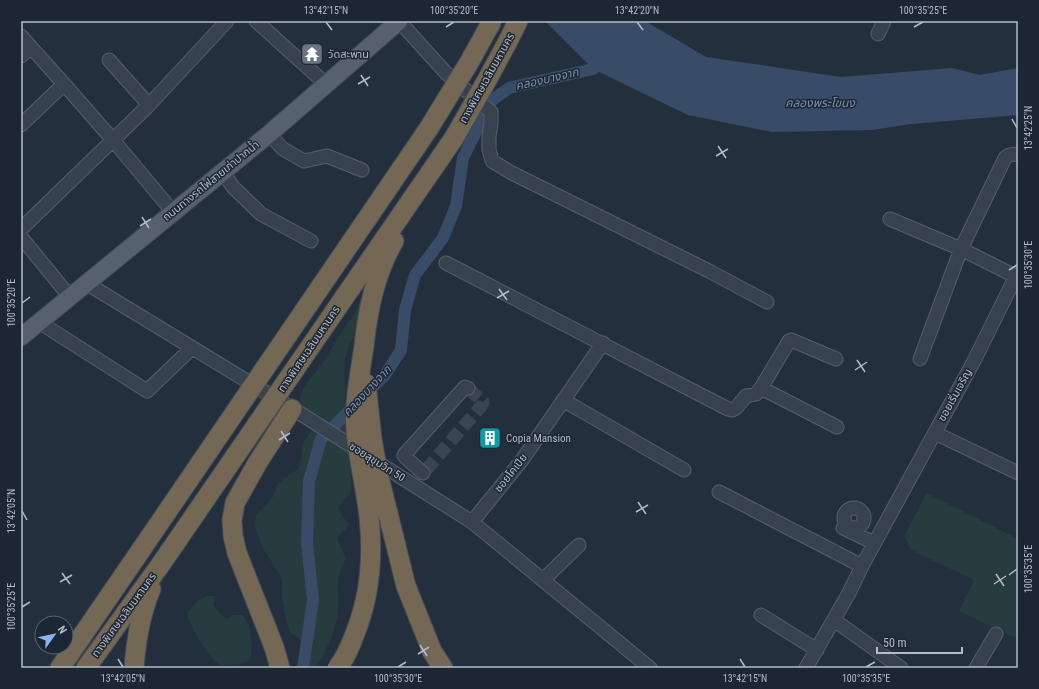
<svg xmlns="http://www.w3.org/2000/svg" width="1039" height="689" viewBox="0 0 1039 689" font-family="'Roboto Condensed','Noto Sans Thai',sans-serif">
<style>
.green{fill:#263c3f}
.water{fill:#394c67}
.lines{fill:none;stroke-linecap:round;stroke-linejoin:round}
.canal{stroke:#394c67;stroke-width:12}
.minor-tunnel{stroke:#3a4453;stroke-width:13;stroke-dasharray:13 6;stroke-linecap:butt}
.minor-casing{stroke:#565f6c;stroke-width:15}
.major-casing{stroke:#414a57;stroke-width:19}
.highway-casing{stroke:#434c59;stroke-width:21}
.minor{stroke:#38414e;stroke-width:13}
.major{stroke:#56606e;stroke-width:17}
.highway{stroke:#746855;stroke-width:19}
.highway-bridge-casing{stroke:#434c59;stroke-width:21;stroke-linecap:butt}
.highway-bridge{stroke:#746855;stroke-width:19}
.ticks{fill:none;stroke:#b4bcc9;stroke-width:1.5}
.labels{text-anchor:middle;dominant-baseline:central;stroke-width:3;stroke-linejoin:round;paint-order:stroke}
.poi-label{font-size:11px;fill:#b4bcc9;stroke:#1d2633;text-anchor:start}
.street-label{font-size:11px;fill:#b4bcc9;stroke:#1d2633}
.water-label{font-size:12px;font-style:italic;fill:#7c92b1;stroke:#1d2633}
.neatline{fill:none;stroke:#b4bcc9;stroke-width:1.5}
.ticks-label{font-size:10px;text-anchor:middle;fill:#b4bcc9}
</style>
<rect width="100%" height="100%" fill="#242f3e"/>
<path class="green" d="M 368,293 L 364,321 L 349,345 L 344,363 L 346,410 L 345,419 L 352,487 L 350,495 L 342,501 L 338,509 L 349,525 L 337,538 C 339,544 344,553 345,558 C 345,566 340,570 338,578 C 337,589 339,599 338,609 C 337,628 326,654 314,668 L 305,668 L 302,645 L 299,638 L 291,633 L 287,624 L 282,598 L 282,581 L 279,573 L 264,550 L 257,533 L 255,524 L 256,515 L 269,502 L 274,495 L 276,487 L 282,480 L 298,469 L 301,461 L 303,443 L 313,428 C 308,420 301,410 300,401 C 299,389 312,378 318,369 C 328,357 334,343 343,330 C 350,319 358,312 360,298 Z
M 927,493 L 1018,539 L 1018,631 L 1015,638 L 959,611 L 974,580 L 911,550 L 904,536 Z
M 207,596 L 216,596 L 213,605 L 219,613 L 226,619 L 234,615 L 243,615 C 252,628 253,645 250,660 C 241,665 230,665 220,665 C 205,654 192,630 187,613 L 199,600 Z"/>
<path class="water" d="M 545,21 L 645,21 L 706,57 L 841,77 L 952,68 L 980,75 L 1018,68 L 1018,115 L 911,124 L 872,130 L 772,132 L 688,115 L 593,69 Z"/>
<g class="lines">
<path class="canal" d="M 303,668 L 313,600 L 307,543 L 309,481 L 321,439 L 385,375 L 401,350 L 405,310 L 415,275 L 443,238 L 456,206 L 463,158 L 491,101 L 509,88 L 593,69 L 604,57"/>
<path class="minor-tunnel" d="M 426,470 L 482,405 L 483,402 L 468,388"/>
<g class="minor-casing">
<path id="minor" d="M 256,21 L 327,85
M 399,21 L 446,73 L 491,112 L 491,124 L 489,136 L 489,149 L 492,161 L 510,172 L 709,271 L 767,302
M 878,34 L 884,21
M 21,36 L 64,84 L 21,125
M 21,56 L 31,47
M 109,60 L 149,105
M 269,134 L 283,149 L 304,161 L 327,156 L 362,170
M 223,172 L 233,187 L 261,214 L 311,241
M 173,212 L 113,140 L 149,105 L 227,21
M 890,219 L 961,249 L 1005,158 C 1009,154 1012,153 1018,155
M 21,229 L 113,140 L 64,84
M 21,237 L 70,297
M 446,263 L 728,409 L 732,410 L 736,408 L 746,396 L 756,394 L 761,388 L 789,341 L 791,340 L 796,342 L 836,359
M 86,283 L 301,414 L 472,522 L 650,668
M 39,322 L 147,391 L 192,348
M 761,388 L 837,427
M 563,400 L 684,470
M 935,433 L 1018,473
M 423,473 L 406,458 L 404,455 L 465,387 L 468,388
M 719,492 L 862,566
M844 518a10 10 0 1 1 20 0a10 10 0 1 1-20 0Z
M 472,522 L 522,460 L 603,343
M 843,528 L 874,543
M 543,580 L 579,545
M 761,615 L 817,650
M 834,620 L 901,668
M 806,668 L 849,593 L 862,566 L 975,359 L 1015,278 L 1015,276 L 961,249 L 920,359
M 976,668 L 996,634"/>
</g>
<g class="major-casing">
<path id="major" d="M 21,337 L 269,134 L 399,21"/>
</g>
<g class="highway-casing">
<path id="highway" d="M 507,43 L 518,21
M 364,346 C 368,309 375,274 394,241
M 286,382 L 454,138
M 432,651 L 443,668
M 60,668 L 141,550
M 86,668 L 161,564
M 134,668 C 136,641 140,615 151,589
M 280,668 L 274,647 L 237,553 L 233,536 L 232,520 L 235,503 L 258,462 L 292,409"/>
</g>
<use href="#minor" class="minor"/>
<use href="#major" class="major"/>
<use href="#highway" class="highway"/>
<g class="highway-bridge-casing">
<path id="highway-bridge" d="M 454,138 L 487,80 L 507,43
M 366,383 L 372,439 L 378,473 L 406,586 L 432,651
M 141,550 L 429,128 L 470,61 L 492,21
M 161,564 L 286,382
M 337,668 C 346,658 351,644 356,631 C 370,595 373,555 369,517 C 366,488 358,459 356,430 C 354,401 360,374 364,346"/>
</g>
<use href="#highway-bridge" class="highway-bridge"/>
</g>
<path class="ticks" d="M 326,22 L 332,30M 637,22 L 643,30M 446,27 L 454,22M 914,27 L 923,22M 361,75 L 368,86M 358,84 L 370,77M 1012,119 L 1017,128M 718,146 L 726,158M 716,156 L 728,149M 142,217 L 149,228M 140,226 L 151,219M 1009,270 L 1017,265M 499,289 L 507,300M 497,298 L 509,291M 22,303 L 30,297M 857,360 L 865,372M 855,370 L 867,362M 281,431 L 288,442M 279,440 L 290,433M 638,502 L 646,514M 22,511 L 27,520M 636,512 L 648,505M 62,573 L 70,584M 996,574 L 1004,586M 1009,575 L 1017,569M 60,582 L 72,575M 994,584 L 1006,576M 22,607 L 30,602M 420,645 L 427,656M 418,654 L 429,647M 118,659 L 123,667M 740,659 L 745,667M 398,667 L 406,662M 866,667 L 875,662"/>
<defs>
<g id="temple-square" transform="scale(1.15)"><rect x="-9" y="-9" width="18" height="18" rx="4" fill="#6b7280" stroke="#1d2633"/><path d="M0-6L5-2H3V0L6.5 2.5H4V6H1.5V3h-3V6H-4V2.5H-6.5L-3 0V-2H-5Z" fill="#fff"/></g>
<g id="building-square" transform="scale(1.15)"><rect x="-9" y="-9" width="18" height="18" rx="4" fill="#0f9aa8" stroke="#1d2633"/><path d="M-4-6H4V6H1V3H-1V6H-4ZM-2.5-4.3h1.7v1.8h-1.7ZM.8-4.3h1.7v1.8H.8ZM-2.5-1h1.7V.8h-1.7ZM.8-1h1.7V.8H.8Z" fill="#fff"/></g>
</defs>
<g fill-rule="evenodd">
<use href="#temple-square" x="312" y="54"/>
<use href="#building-square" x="490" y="438"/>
</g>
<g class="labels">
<g class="poi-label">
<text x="328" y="54">วัดสะพาน</text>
<text x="506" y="438">Copia Mansion</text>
</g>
<g class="street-label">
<text transform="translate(487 78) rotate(-61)">ทางพิเศษเฉลิมมหานคร</text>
<text transform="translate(211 181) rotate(-39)">ถนนทางรถไฟสายเก่าปากน้ำ</text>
<text transform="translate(309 349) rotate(-56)">ทางพิเศษเฉลิมมหานคร</text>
<text transform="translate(955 395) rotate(-61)">ซอยเริ่มเจริญ</text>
<text transform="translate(377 462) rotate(32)">ซอยสุขุมวิท 50</text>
<text transform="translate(511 473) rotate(-52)">ซอยโคเปีย</text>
<text transform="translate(124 615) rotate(-54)">ทางพิเศษเฉลิมมหานคร</text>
</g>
<g class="water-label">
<text transform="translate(547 79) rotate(-13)">คลองบางจาก</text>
<text x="820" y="103">คลองพระโขนง</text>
<text transform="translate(367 391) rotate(-47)">คลองบางจาก</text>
</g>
</g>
<rect width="1039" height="689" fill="none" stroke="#1d2633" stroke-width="44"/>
<g transform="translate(54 635) rotate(57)"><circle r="19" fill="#1d2633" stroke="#59626f"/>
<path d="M0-3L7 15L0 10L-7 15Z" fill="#8ab4f8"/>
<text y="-6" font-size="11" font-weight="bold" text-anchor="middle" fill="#b4bcc9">N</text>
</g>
<path d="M877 647v6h85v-6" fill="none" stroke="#b4bcc9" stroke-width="2"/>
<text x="883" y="647" font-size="12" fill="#b4bcc9" stroke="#1d2633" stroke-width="3" paint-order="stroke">50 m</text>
<rect x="22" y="22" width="995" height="645" class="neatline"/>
<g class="ticks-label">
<text x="326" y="14">13°42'15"N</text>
<text x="454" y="14">100°35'20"E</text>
<text x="637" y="14">13°42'20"N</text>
<text x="923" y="14">100°35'25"E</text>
<text transform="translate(1028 128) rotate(-90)" y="4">13°42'25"N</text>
<text transform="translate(1028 265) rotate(-90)" y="4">100°35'30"E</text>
<text transform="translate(11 303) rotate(-90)" y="4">100°35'20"E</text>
<text transform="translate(11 511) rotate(-90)" y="4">13°42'05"N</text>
<text transform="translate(1028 569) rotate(-90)" y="4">100°35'35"E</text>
<text transform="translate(11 607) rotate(-90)" y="4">100°35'25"E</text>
<text x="123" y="682">13°42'05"N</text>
<text x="398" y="682">100°35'30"E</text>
<text x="745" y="682">13°42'15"N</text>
<text x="866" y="682">100°35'35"E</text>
</g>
</svg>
